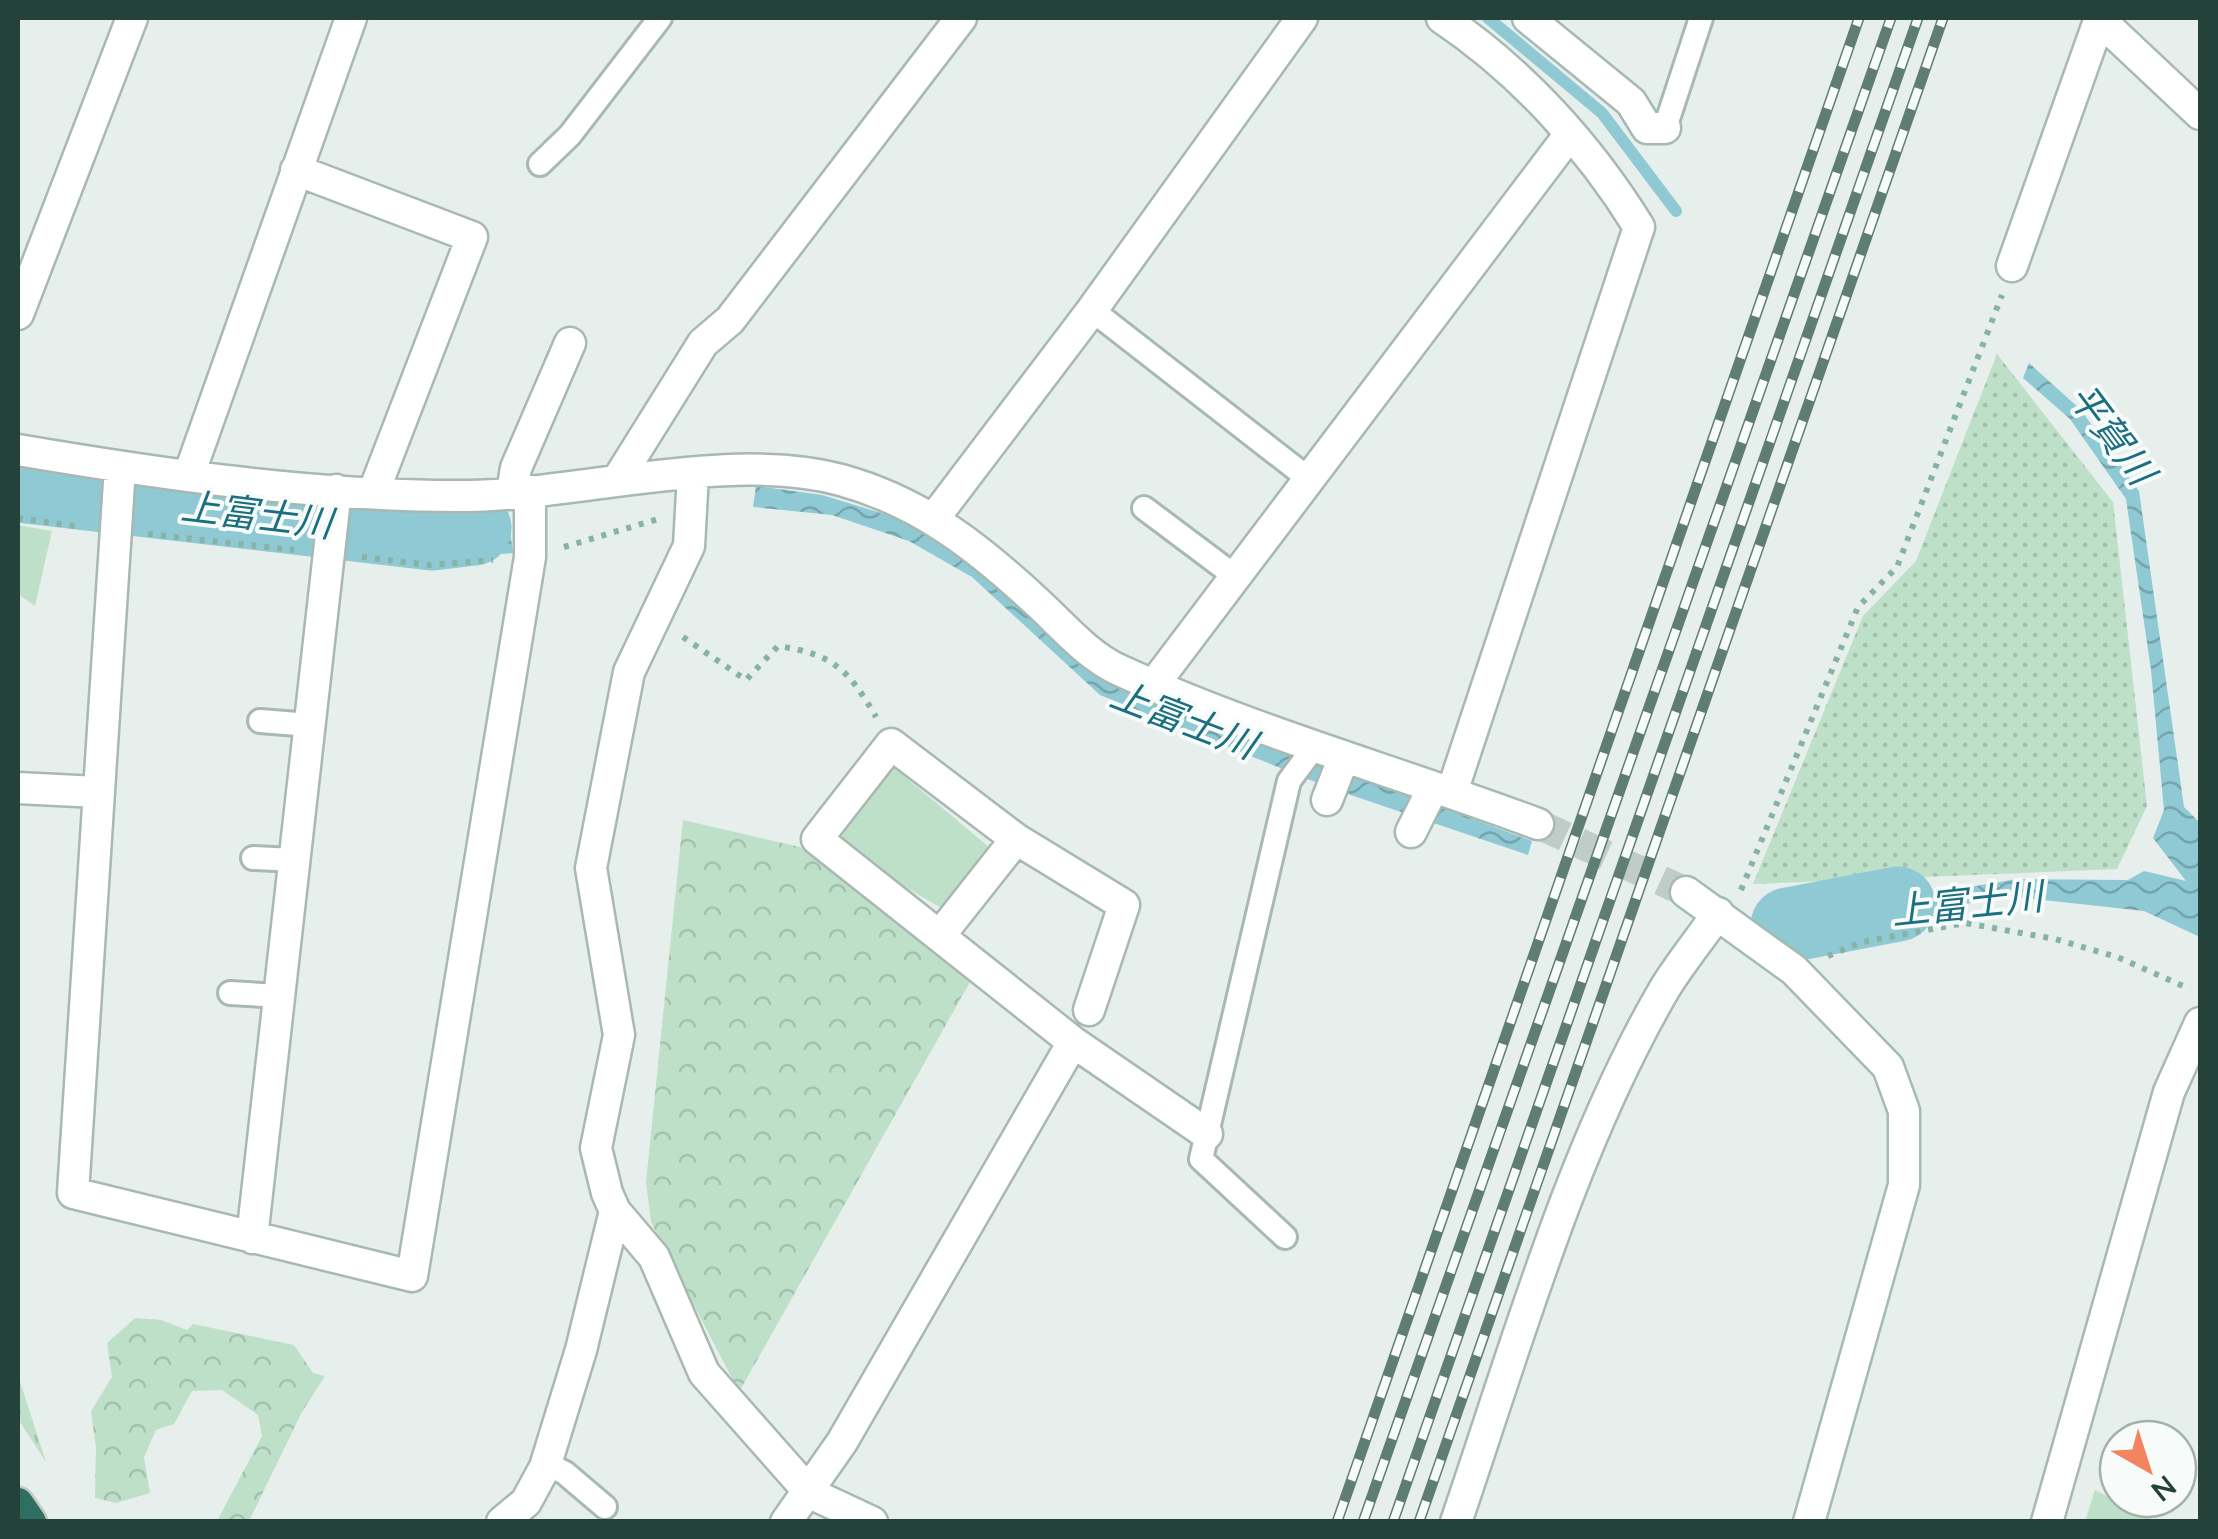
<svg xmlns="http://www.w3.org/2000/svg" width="2218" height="1539" viewBox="0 0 2218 1539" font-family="Lato,'Noto Sans JP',sans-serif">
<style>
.grass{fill:url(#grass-tufts)}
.forest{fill:url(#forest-crowns)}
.park{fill:#bfe0c8}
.garden{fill:url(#garden-dots)}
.water{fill:url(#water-waves)}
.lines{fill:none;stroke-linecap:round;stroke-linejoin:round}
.stream{stroke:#8ec9d4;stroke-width:12}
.river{stroke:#8ec9d4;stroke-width:75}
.street-tunnel{stroke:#bfccc8;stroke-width:30;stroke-dasharray:30 15;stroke-linecap:butt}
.lane-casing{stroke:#a8b8b2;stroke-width:28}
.street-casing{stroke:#a8b8b2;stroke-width:35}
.secondary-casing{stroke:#a4bbb3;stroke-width:35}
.highway-casing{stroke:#c2cac8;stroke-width:35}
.path{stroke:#86b3a5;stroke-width:6;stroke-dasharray:5 8;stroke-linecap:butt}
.lane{stroke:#fff;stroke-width:22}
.street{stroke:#fff;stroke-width:30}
.secondary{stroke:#fff;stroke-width:30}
.highway{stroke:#2f6f62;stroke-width:30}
.rail-casing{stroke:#5f7d75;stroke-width:11}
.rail{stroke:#f7fbf9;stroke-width:8;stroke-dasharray:22;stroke-linecap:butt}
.labels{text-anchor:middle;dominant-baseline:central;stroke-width:8;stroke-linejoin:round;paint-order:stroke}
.water-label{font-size:38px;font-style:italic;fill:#1c6f80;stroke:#f7fbf9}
</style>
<defs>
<pattern id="grass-tufts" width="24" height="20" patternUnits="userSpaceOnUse" patternTransform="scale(2.5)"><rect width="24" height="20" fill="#bfe0c8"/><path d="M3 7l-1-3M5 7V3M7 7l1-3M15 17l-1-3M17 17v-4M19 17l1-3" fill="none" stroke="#a4c1ad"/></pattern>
<pattern id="forest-crowns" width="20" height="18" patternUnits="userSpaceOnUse" patternTransform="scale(2.5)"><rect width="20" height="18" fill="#bfe0c8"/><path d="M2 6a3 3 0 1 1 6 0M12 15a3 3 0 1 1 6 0" fill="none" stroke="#a4c1ad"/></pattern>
<pattern id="garden-dots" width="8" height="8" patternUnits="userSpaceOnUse" patternTransform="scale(2.5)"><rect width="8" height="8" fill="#bfe0c8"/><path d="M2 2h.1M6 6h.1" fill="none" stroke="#a4c1ad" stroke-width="1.8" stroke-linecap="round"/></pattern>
<pattern id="water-waves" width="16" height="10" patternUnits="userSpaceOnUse" patternTransform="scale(2.5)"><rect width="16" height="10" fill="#8ec9d4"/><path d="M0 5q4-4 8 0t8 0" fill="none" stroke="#74a5ad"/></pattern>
</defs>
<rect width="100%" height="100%" fill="#e6efeb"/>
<path class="grass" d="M 18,1375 L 46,1462 L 18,1419 Z"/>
<path class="forest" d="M 683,820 L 800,847 L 970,982 L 739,1392 L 651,1222 L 646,1182 Z
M 135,1318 L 161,1320 L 187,1330 L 193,1324 L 294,1345 L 313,1373 L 325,1376 L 302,1412 L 249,1521 L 217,1521 L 262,1436 L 258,1415 L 222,1390 L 192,1391 L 174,1424 L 156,1430 L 144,1457 L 150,1493 L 116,1503 L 95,1498 L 96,1448 L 91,1411 L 112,1377 L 107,1343 Z"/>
<path class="park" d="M 18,525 L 52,531 L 35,606 L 18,594 Z
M 891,765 L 989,847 L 943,909 L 883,874 L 841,839 L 859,796 Z
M 2095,1490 L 2156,1521 L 2085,1521 Z"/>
<path class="garden" d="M 1997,354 L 2113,502 L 2147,806 L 2117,869 L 1753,884 L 1863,616 L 1916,561 Z"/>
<path class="water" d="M 2029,363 L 2081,410 L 2139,491 L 2184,807 L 2200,823 L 2200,937 L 2144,911 L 2015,897 L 1885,915 L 1806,936 L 1793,917 L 2017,879 L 2128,880 L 2144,871 L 2186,881 L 2153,838 L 2164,810 L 2151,670 L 2126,499 L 2070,419 L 2023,378 Z
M 18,469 L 102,484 L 96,514 L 18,506 Z
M 756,486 L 822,495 L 914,523 L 960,549 L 1056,637 L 1294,752 L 1532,841 L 1528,855 L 1330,788 L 1100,695 L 972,577 L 909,541 L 832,515 L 753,507 Z
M 153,492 L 322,510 L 319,546 L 149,524 Z
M 372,512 L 508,514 L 513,553 L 437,559 L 368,549 Z"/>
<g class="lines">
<path class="stream" d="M 1488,18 L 1602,113 L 1676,211"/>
<path class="river" d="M 18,485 L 432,533 L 474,528
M 1788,925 L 1898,904"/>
<path class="street-tunnel" d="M 1538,824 L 1686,892"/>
<g class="lane-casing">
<path id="lane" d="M 1665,128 L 1701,18
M 540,164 L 570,135 L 660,18
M 1092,310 L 1309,479
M 1144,508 L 1236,577
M 260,721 L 310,725
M 253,858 L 294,860
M 230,993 L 279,996
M 1285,1237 L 1201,1159 L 1289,781 L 1315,746
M 546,1463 L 565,1473 L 605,1507"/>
</g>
<g class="street-casing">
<path id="street" d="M 1442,18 C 1521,71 1589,146 1639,227 L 1452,792
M 1528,18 L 1631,102 L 1647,128 L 1665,128
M 2099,19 L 2200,114
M 296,170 L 472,237 L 374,491
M 2012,266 L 2100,18
M 18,314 L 132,18
M 18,450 C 165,475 319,497 469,496 C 582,494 731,450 841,480 C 921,502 979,548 1038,603 C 1062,625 1088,656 1119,670 C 1254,732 1399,772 1538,824
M 120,467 L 73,1193 L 412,1276 L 530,557 L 530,491
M 693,474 L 689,546 L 629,672 L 591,868 L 619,1035 L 596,1148 L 607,1193 L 615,1211 L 654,1257 L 704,1373 L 810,1493 L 872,1522
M 189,475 L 351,18
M 618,479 L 703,343 L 730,320 L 961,18
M 512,492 L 516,468 L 570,343
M 935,517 L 1092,310 L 1302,18
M 1155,683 L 1570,134
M 18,788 L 97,792
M 1327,800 L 1344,757
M 1411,832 L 1433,788
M 1016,839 L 1124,905 L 1089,1010
M 941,934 L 1016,839 L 891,744 L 817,839 L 1073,1042 L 1207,1134
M 252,1238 L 336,490
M 502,1522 L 526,1502 L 545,1467 L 581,1350 L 615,1211
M 786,1522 L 842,1442 L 1073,1042
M 1456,1522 C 1516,1347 1572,1147 1665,988 C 1681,962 1701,938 1718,913
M 2047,1522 L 2169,1092 L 2200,1023"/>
</g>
<g class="secondary-casing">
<path id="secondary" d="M 1686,892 L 1794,970 L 1888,1067 L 1904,1111 L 1904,1185 L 1809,1522"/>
</g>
<g class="highway-casing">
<path id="highway" d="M 18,1503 L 31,1522"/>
</g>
<path class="path" d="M 18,518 L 81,527
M 148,534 L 294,550
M 564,547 L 658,519
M 362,557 L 430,565 L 493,560
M 683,637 L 746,680 L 778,646 C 833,654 849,670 876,717
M 1741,890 L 1858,607 L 1897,567 L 2002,295
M 1828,956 L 1862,942 L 1965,923 L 2055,939 L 2117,957 L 2190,989"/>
<use href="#lane" class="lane"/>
<use href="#street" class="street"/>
<use href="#secondary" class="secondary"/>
<use href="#highway" class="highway"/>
<g class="rail-casing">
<path id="rail" d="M 1337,1522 L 1859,18
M 1363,1522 L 1891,18
M 1393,1522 L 1918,18
M 1419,1522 L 1943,18"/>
</g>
<use href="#rail" class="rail"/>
</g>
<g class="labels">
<g class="water-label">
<text transform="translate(2113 433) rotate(53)">平賀川</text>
<text transform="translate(257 513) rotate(7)">上富士川</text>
<text transform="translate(1184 718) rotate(21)">上富士川</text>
<text transform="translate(1967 902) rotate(-6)">上富士川</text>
</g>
</g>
<rect width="2218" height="1539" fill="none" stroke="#24423a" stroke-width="40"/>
<g transform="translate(2148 1469) rotate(141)"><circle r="48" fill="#f7fbf9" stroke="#a3b1ad" stroke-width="2.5"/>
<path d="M0-8L18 38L0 25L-18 38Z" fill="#f4845f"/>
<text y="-15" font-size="28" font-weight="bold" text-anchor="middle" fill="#24423a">N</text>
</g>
</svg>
